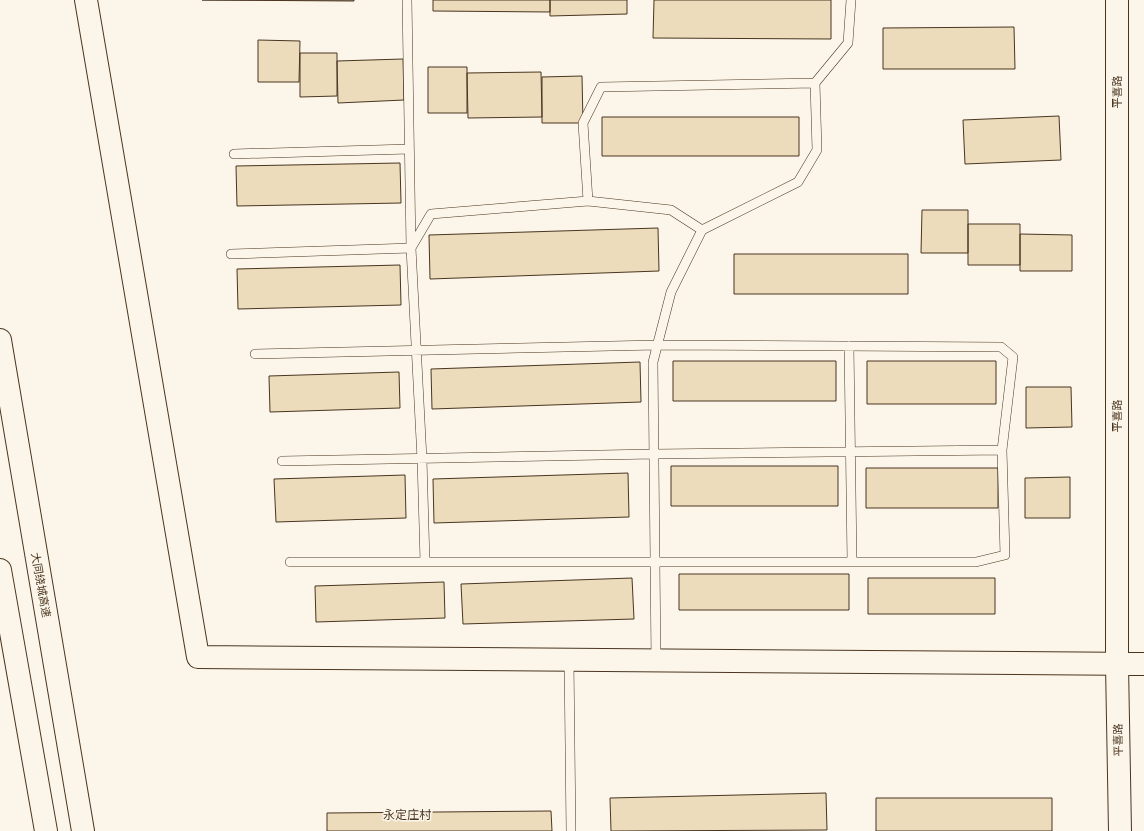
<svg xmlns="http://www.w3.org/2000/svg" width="1144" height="831" viewBox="0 0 1144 831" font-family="'Asap Condensed','Noto Sans SC',sans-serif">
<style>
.building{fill:#ecdcbc;stroke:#4a3520}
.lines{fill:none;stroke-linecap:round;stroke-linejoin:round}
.lane-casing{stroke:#4a3520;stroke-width:10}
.secondary-casing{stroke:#4a3520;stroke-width:24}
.highway-casing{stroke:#4a3520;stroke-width:24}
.lane{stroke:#fbf6e9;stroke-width:9}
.secondary{stroke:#fbf6e9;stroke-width:22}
.highway{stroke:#fbf6e9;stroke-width:22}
.labels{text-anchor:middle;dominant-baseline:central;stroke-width:3;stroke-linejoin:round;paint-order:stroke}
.street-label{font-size:11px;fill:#4a3520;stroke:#fbf6e9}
.neighbourhood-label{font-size:12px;fill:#4a3520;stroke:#fbf6e9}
</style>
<rect width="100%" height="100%" fill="#fbf6e9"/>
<path class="building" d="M 202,0 L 354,0 L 354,1 Z
M 433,0 L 550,0 L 550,12 L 433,11 Z
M 550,0 L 627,0 L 627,14 L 550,16 Z
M 654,0 L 831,0 L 831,39 L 653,38 Z
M 1014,27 L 1015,69 L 883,69 L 883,28 Z
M 258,40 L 300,41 L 299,82 L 258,82 Z
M 300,53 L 337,53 L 337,96 L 300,97 Z
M 403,59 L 404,100 L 338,103 L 337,61 Z
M 428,67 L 467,67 L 467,113 L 428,113 Z
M 541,72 L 542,117 L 468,118 L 467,73 Z
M 582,76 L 583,123 L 542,123 L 542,77 Z
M 1059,116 L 1061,160 L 965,164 L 963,120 Z
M 602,117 L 799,117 L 799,156 L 602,156 Z
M 400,163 L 401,203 L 237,206 L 236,166 Z
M 922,210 L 968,210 L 968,253 L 921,253 Z
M 968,224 L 1020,224 L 1020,265 L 968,265 Z
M 658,228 L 659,271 L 430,279 L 429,235 Z
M 1020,234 L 1072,235 L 1072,271 L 1020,271 Z
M 734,254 L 908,254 L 908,294 L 734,294 Z
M 400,265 L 401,305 L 238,309 L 237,269 Z
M 673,361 L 836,361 L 836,401 L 673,401 Z
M 867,361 L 996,361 L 996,404 L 867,404 Z
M 640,362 L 641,402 L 432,409 L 431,369 Z
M 399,372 L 400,408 L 270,412 L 269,376 Z
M 1026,387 L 1071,387 L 1072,427 L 1026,428 Z
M 671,466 L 838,466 L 838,506 L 671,506 Z
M 866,468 L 998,468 L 998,508 L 866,508 Z
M 628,473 L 629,517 L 434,523 L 433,479 Z
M 405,475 L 406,518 L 276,522 L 274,479 Z
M 1070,477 L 1070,518 L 1025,518 L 1025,478 Z
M 679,574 L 849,574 L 849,610 L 679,610 Z
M 632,578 L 634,619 L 463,624 L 461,584 Z
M 868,578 L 995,578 L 995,614 L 868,614 Z
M 444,582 L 445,618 L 316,622 L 315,586 Z
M 826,793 L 827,830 L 611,831 L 610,798 Z
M 876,798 L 1052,798 L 1052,831 L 876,831 Z
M 551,811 L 552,831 L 327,831 L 327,813 Z"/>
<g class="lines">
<g class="lane-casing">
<path id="lane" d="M 407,0 L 411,248 L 422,459 L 425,562
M 234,154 L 409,149
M 702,230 L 798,182 L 817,150 L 815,83
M 231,254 L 411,248 L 431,214 L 588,201
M 849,346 L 852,562
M 255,354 L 657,345 L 1001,347 L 1013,357 L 1002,450 L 1005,555 L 976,562 L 290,562
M 282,461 L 654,454 L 1002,450
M 569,660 L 571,831
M 656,661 L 653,362 L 671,292 L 702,230 L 671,210 L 588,201 L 583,123 L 601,87 L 815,83 L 848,43 L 851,0"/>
</g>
<g class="secondary-casing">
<path id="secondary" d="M 86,0 L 198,657 L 1144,664
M 1117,0 L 1117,665 L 1120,831"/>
</g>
<g class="highway-casing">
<path id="highway" d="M 0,340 L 83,831
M 0,570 L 46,831"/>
</g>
<use href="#lane" class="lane"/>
<use href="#secondary" class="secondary"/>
<use href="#highway" class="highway"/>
</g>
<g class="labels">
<g class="street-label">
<text transform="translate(1117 92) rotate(-90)">平喜路</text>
<text transform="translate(1117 416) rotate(-90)">平喜路</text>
<text transform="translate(41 585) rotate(80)">大同绕城高速</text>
<text transform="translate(1118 740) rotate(-91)">平喜路</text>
</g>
<g class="neighbourhood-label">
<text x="407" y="815">永定庄村</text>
</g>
</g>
</svg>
